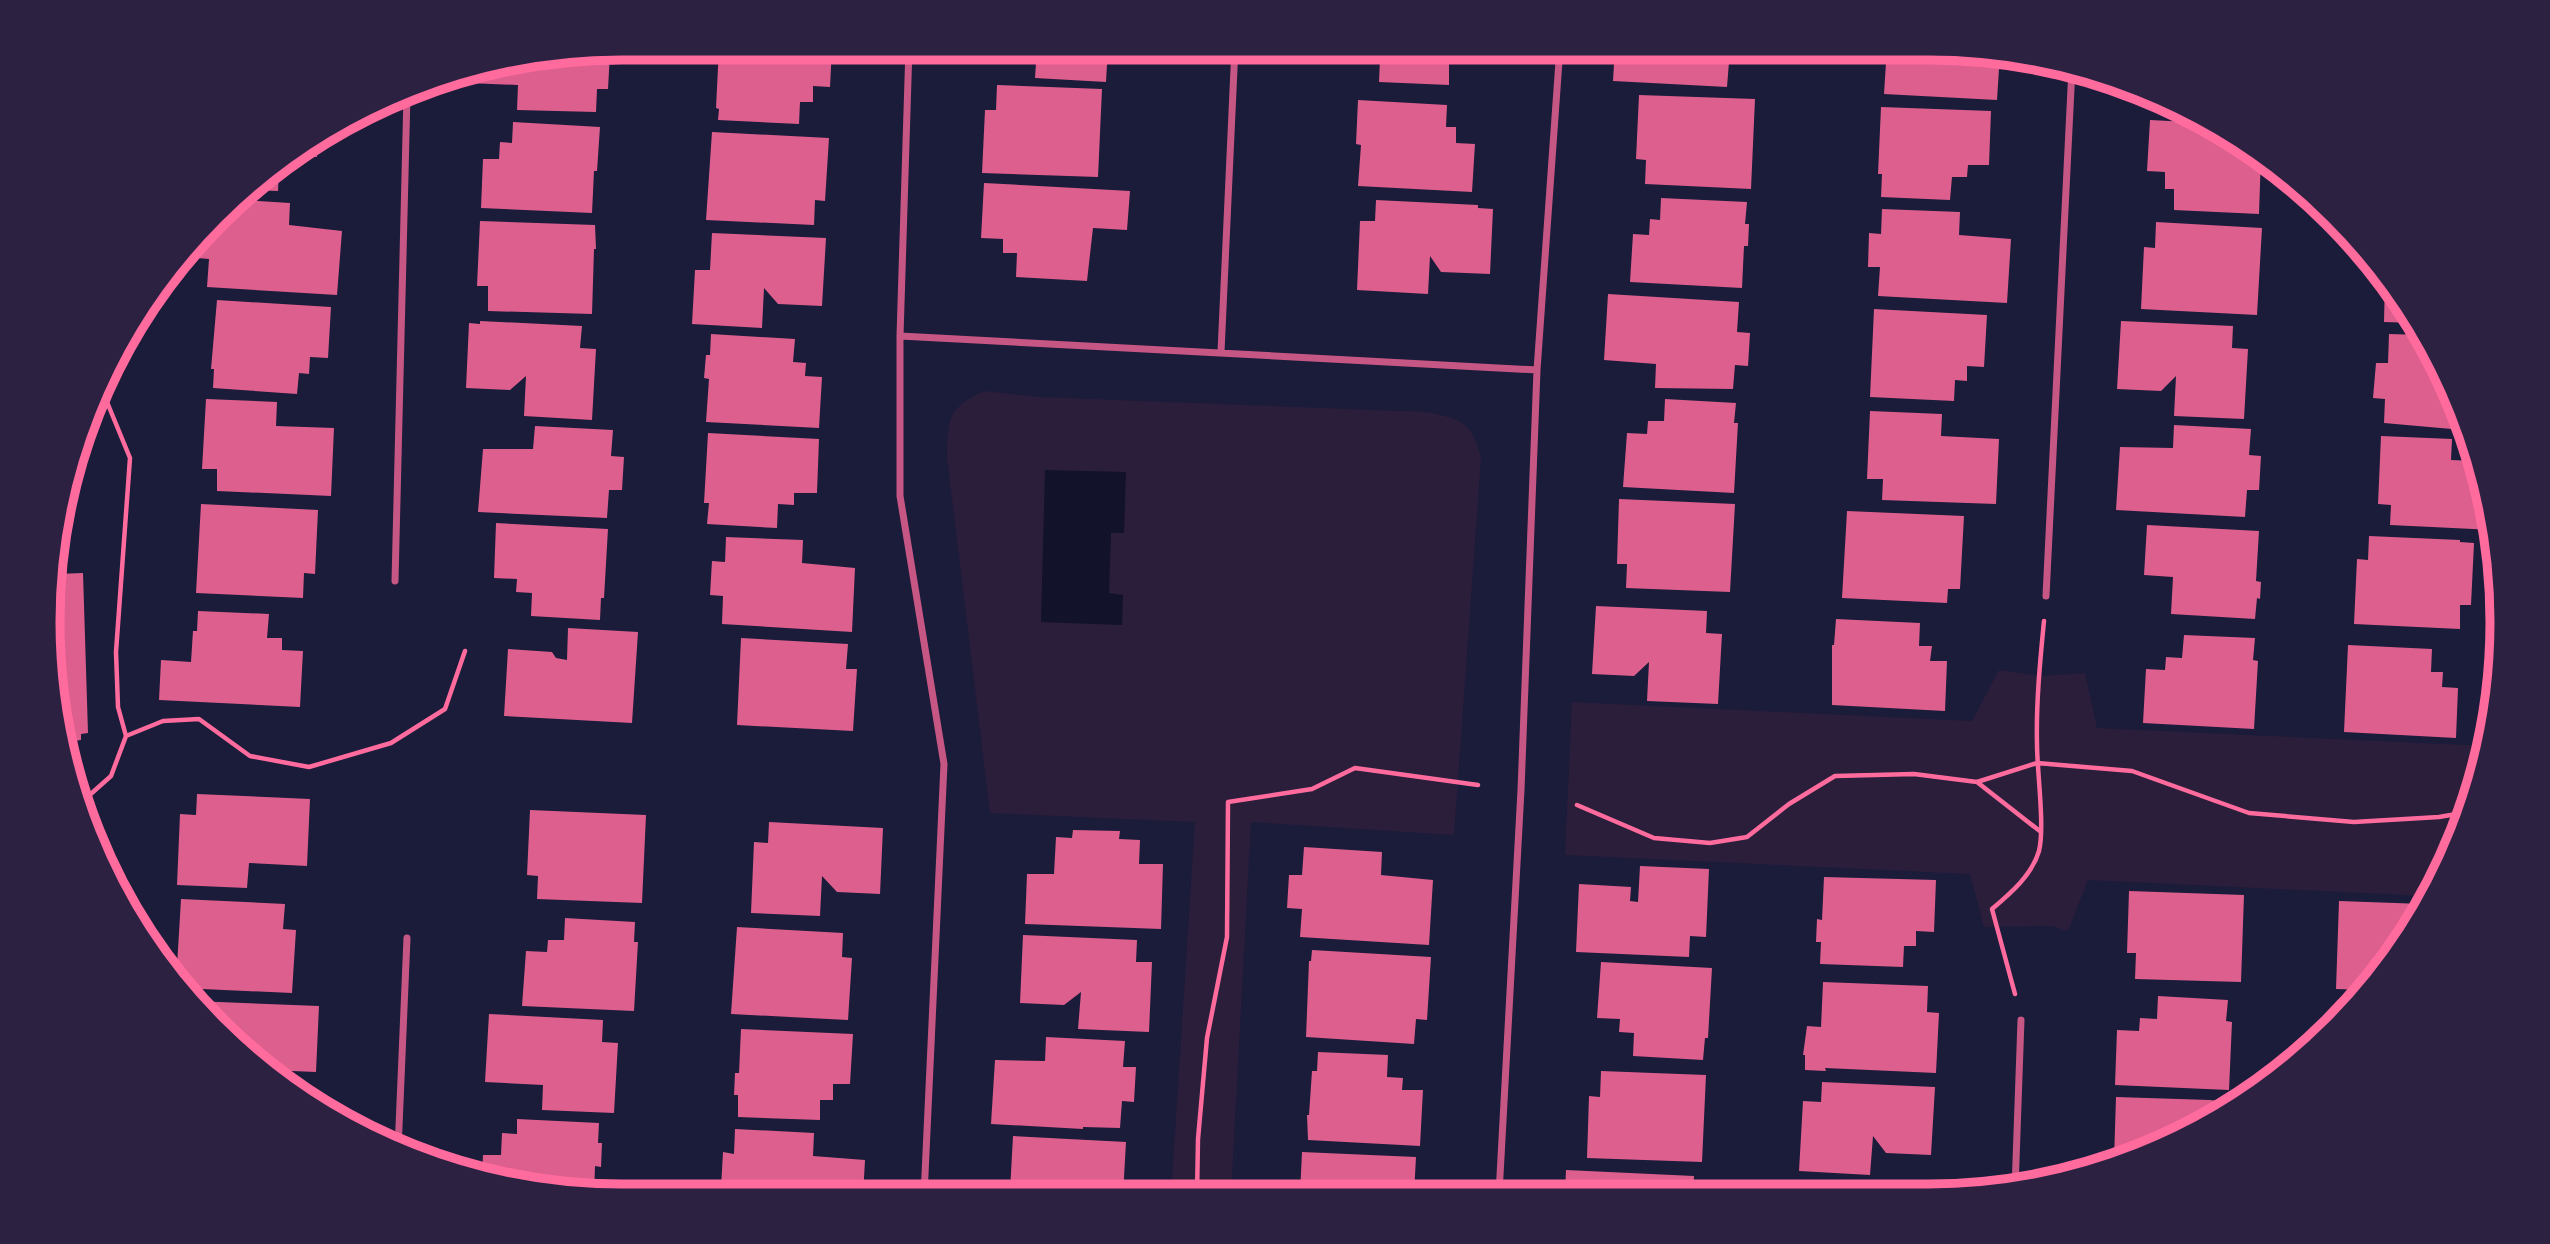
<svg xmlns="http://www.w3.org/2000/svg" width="2550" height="1244" viewBox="0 0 2550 1244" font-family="Poppins,sans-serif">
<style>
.green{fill:#2a1e3b}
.water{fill:#12122b}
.building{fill:#dd5f8e}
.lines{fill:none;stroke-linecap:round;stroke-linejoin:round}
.path{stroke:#ff6b9d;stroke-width:4.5}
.minor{stroke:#c65784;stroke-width:7}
.rim{fill:none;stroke:#ff6b9d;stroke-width:9}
</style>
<rect width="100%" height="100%" fill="#1b1b3a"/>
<path class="green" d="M 984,391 L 1038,397 L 1428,412 C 1463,420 1472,422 1481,458 L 1454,835 L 1251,822 L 1231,1195 L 1171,1195 L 1195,822 L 990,813 L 947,457 C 949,418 946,409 984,391 Z
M 1999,670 L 2041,676 L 2085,673 L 2097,728 L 2488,746 L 2459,842 L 2428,896 L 2088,880 L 2068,931 L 2052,926 L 1984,927 L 1970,874 L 1565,855 L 1572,702 L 1972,721 Z"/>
<path class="water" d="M 1045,470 L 1126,472 L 1124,533 L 1111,533 L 1109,593 L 1123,595 L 1122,625 L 1041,622 Z"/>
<path class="building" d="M 719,47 L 832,47 L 830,87 L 813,86 L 813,102 L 800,102 L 799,124 L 718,120 L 719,109 L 716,108 Z
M 978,47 L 1029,47 L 1024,52 L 978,50 Z
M 1037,47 L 1108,47 L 1106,82 L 1035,78 Z
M 1375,47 L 1466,47 L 1466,62 L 1449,62 L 1449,85 L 1379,82 L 1380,58 L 1374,58 Z
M 1615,47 L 1744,47 L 1743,62 L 1729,62 L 1727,87 L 1613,81 Z
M 1887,47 L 1928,47 L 2000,54 L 1997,100 L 1884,94 Z
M 597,51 L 610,53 L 608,89 L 597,89 L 596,112 L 517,110 L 518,85 L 467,83 L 468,73 Z
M 997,85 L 1102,89 L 1098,177 L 982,173 L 985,110 L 996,110 Z
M 2151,92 L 2184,110 L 2150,109 Z
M 1639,95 L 1755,99 L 1751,189 L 1645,184 L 1646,160 L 1636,159 Z
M 1358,100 L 1447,105 L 1446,127 L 1456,127 L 1456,143 L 1475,144 L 1472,192 L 1358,186 L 1361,145 L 1356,144 Z
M 1881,107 L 1991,111 L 1989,165 L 1968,165 L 1967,177 L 1952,177 L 1950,200 L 1881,197 L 1882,174 L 1878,174 Z
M 2150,120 L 2208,123 L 2248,144 L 2261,155 L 2259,214 L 2174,210 L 2174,189 L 2165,189 L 2165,172 L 2147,171 Z
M 513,122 L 600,127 L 597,171 L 594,171 L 592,213 L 481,208 L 483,159 L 499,159 L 500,142 L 512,143 Z
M 712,132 L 829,138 L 825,201 L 815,200 L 814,225 L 706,220 Z
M 318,142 L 317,157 L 296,155 L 296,167 L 279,166 L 278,191 L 250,190 L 272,166 Z
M 984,183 L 1130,191 L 1127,230 L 1093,228 L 1087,281 L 1016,277 L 1017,253 L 1003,253 L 1003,239 L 981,238 Z
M 1661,198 L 1747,202 L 1745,224 L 1749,224 L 1748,246 L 1744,246 L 1742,288 L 1630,282 L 1633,234 L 1649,235 L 1650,219 L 1660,220 Z
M 241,200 L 290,203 L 289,225 L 342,231 L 337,295 L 207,287 L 209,259 L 197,258 L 198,245 Z
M 1376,200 L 1478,205 L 1478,208 L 1493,209 L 1490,274 L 1441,272 L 1430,256 L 1428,294 L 1357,290 L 1360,221 L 1375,221 Z
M 1882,209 L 1960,212 L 1959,235 L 2011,239 L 2007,303 L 1878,296 L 1880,267 L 1868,267 L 1869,233 L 1881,234 Z
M 480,221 L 595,225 L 596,249 L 594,249 L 592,314 L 488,311 L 488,286 L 477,286 Z
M 2156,222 L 2262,228 L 2257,315 L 2141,309 L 2144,247 L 2155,248 Z
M 712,233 L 826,238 L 822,306 L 778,304 L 764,288 L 762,328 L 692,324 L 695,270 L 710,270 Z
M 2385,278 L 2406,303 L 2417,323 L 2384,322 Z
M 1608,294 L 1739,302 L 1737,332 L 1750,333 L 1748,366 L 1735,365 L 1733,389 L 1655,388 L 1656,364 L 1604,360 Z
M 217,300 L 331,307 L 328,358 L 310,357 L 309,374 L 299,373 L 297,394 L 213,388 L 214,369 L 211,369 Z
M 1874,309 L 1987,315 L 1984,367 L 1967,366 L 1967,381 L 1955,380 L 1954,401 L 1870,397 Z
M 480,321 L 582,326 L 580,348 L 596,349 L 592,420 L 524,416 L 526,376 L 510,390 L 466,388 L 469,323 L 480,324 Z
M 2121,321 L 2233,326 L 2232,348 L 2248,349 L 2244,419 L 2174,416 L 2176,376 L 2161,391 L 2117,389 Z
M 711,334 L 795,339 L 793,362 L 806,363 L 805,376 L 822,377 L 819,428 L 706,422 L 709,379 L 704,378 L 706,355 L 710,355 Z
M 2389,334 L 2423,335 L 2459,402 L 2464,418 L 2463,430 L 2384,423 L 2385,399 L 2373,398 L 2376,363 L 2388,363 Z
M 206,399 L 277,402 L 276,426 L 334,428 L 331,496 L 217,491 L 217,469 L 202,469 Z
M 1665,399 L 1736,403 L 1734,423 L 1738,423 L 1734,493 L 1623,487 L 1627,433 L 1647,434 L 1648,421 L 1664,421 Z
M 1870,411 L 1942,414 L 1941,436 L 1999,439 L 1996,504 L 1882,500 L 1883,479 L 1867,479 Z
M 2174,425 L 2251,429 L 2249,455 L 2261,456 L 2259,490 L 2247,490 L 2245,517 L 2116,510 L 2120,447 L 2173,448 Z
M 535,426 L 613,430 L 611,456 L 624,457 L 622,490 L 609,490 L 607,518 L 478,512 L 483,449 L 533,449 Z
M 708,433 L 819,439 L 817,493 L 794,493 L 794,505 L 778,504 L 777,528 L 707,524 L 709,503 L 704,503 Z
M 2381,436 L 2452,439 L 2451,460 L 2477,461 L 2492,510 L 2494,530 L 2390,525 L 2391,505 L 2378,504 Z
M 1619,499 L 1735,504 L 1730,592 L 1626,588 L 1627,564 L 1617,564 Z
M 201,504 L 318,510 L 315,574 L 304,573 L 303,598 L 196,593 Z
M 1847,511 L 1964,516 L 1960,589 L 1948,589 L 1947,603 L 1842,598 Z
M 496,523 L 608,529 L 604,598 L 601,598 L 600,620 L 531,616 L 532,593 L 516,592 L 517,579 L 494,578 Z
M 2147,525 L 2259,531 L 2256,581 L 2261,582 L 2260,599 L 2257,598 L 2255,619 L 2171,614 L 2173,577 L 2144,575 Z
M 2369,536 L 2460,540 L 2460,542 L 2474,543 L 2471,605 L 2460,605 L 2460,629 L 2354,624 L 2357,559 L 2368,560 Z
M 726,537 L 803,540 L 802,563 L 855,568 L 852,632 L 722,624 L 723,596 L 710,595 L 712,561 L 725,562 Z
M 83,573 L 88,733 L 81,734 L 81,740 L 66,742 L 52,697 L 56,574 Z
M 1596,606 L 1707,611 L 1706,633 L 1722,634 L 1718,704 L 1647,701 L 1649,662 L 1634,676 L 1592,674 Z
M 198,611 L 269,614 L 267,638 L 282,638 L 282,650 L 303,651 L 300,707 L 159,700 L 161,660 L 191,662 L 193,631 L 197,631 Z
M 1836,619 L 1920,623 L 1919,646 L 1932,646 L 1930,661 L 1947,661 L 1945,711 L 1832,705 L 1832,645 L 1834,645 Z
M 568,628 L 638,632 L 632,723 L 504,716 L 508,649 L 552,652 L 556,658 L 567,660 Z
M 2184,635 L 2255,638 L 2253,660 L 2258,661 L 2254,729 L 2143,723 L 2146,669 L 2165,670 L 2166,657 L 2182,658 Z
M 741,638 L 848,644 L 846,669 L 857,669 L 853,731 L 737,725 Z
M 2348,645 L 2432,649 L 2431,672 L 2443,672 L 2442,687 L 2458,688 L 2456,738 L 2344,732 Z
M 197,794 L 310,799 L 307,866 L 249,863 L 247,888 L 177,885 L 180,814 L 196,815 Z
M 530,810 L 646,815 L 642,903 L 537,899 L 538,876 L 527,875 Z
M 769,822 L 883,828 L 880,894 L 837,892 L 822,876 L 820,916 L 751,913 L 754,842 L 768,843 Z
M 1073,830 L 1120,831 L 1119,839 L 1140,840 L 1139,864 L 1163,864 L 1161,929 L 1025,924 L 1027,874 L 1054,874 L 1056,837 L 1072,838 Z
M 1304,847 L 1382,852 L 1381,875 L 1433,880 L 1429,945 L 1300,937 L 1302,909 L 1287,908 L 1289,875 L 1302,875 Z
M 1640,866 L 1709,869 L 1706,937 L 1690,936 L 1689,957 L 1576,952 L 1579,884 L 1631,887 L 1630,901 L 1638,902 Z
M 1824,877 L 1936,880 L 1934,932 L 1916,931 L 1916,946 L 1904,946 L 1903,967 L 1820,964 L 1821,942 L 1816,942 L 1817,919 L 1822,920 Z
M 2129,891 L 2244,895 L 2241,982 L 2135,979 L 2136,953 L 2127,953 Z
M 181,899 L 285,904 L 283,929 L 296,930 L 292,993 L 181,988 L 176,983 Z
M 2339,901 L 2423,904 L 2384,972 L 2366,990 L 2336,989 Z
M 565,918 L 635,922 L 634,942 L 638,942 L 634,1011 L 522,1006 L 526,951 L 547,952 L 548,940 L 564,940 Z
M 737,927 L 843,933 L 842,957 L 852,958 L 848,1020 L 731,1014 Z
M 1023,935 L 1137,940 L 1136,962 L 1152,962 L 1149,1032 L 1078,1029 L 1081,992 L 1064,1005 L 1020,1003 Z
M 1312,950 L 1431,957 L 1427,1020 L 1416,1019 L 1414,1044 L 1306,1037 L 1309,961 L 1311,961 Z
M 1601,962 L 1712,968 L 1708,1038 L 1705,1038 L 1703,1060 L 1633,1056 L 1634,1033 L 1619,1032 L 1620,1019 L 1597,1018 Z
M 1823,982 L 1928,986 L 1927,1012 L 1939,1013 L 1936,1073 L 1825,1068 L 1826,1071 L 1805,1070 L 1805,1055 L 1803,1055 L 1807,1026 L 1821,1027 Z
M 2158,996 L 2228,1000 L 2226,1021 L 2232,1022 L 2229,1090 L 2115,1085 L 2117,1030 L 2139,1031 L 2140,1018 L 2157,1019 Z
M 194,1001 L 319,1006 L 316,1072 L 268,1070 L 243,1054 Z
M 2335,1007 L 2349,1007 L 2334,1022 Z
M 489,1014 L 603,1020 L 602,1042 L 618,1043 L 614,1113 L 542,1110 L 543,1085 L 485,1082 Z
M 741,1029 L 853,1034 L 850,1084 L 833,1084 L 833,1100 L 820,1100 L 820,1120 L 738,1117 L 738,1095 L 734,1095 L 735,1073 L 739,1073 Z
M 1046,1037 L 1125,1041 L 1123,1067 L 1136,1067 L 1134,1102 L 1122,1101 L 1120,1128 L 1083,1127 L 1083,1129 L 991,1124 L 995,1060 L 1045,1061 Z
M 1318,1052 L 1388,1055 L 1387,1077 L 1403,1078 L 1402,1090 L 1423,1090 L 1420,1146 L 1308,1140 L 1307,1115 L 1309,1115 L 1312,1071 L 1317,1071 Z
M 1601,1071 L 1706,1075 L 1702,1162 L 1587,1158 L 1589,1096 L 1600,1097 Z
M 1822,1082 L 1935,1087 L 1931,1155 L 1886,1153 L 1873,1136 L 1870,1175 L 1799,1171 L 1803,1101 L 1821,1102 Z
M 2116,1097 L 2210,1100 L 2235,1103 L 2148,1153 L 2114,1160 Z
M 517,1119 L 599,1123 L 598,1143 L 602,1143 L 601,1167 L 595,1166 L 594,1194 L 509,1186 L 482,1177 L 483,1155 L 501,1155 L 502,1133 L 517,1134 Z
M 735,1129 L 814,1133 L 813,1156 L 865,1160 L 863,1196 L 732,1196 L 732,1188 L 721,1188 L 723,1152 L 734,1154 Z
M 1013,1136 L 1126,1142 L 1123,1195 L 1030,1195 L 1030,1191 L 1010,1191 Z
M 1302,1152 L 1416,1157 L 1414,1194 L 1300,1194 Z
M 1566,1170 L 1694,1176 L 1693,1193 L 1565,1193 Z
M 1832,1183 L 1900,1185 L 1899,1192 L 1831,1192 Z"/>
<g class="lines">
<path class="path" d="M 126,736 L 163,721 L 199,719 L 250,756 L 309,767 L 391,743 L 445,709 L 465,651
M 1977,782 L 2041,832
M 84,800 L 111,776 L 126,736 L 118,707 L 116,652 L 130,458 L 100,385
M 1577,805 L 1654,838 L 1710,843 L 1747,837 L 1789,804 L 1835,776 L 1914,774 L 1977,782 L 2037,763 L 2132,771 L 2249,813 L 2354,822 L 2439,817 L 2468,812
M 2015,994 L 1992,909 C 2011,893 2032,875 2039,851 C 2045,826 2037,772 2037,744 C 2036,703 2040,662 2044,621
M 1197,1195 L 1198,1139 L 1207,1038 L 1227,937 L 1228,802 L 1312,789 L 1355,768 L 1478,785"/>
<path class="minor" d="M 909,47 L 900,336 L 900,496 L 944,764 L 924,1196
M 900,336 L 1537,370
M 1221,352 L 1235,47
M 395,581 L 407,94
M 2046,596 L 2072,68
M 398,1150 L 407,938
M 2015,1189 L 2021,1020
M 1499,1194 L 1521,790 L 1537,370 L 1560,47"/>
</g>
<path d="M0 0H2550V1244H0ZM622 60H1928A562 562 0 0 1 2490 622V622A562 562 0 0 1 1928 1184H622A562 562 0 0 1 60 622V622A562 562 0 0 1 622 60Z" fill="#2d2142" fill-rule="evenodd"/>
<path class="rim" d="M622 60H1928A562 562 0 0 1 2490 622V622A562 562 0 0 1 1928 1184H622A562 562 0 0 1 60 622V622A562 562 0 0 1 622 60Z"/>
</svg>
